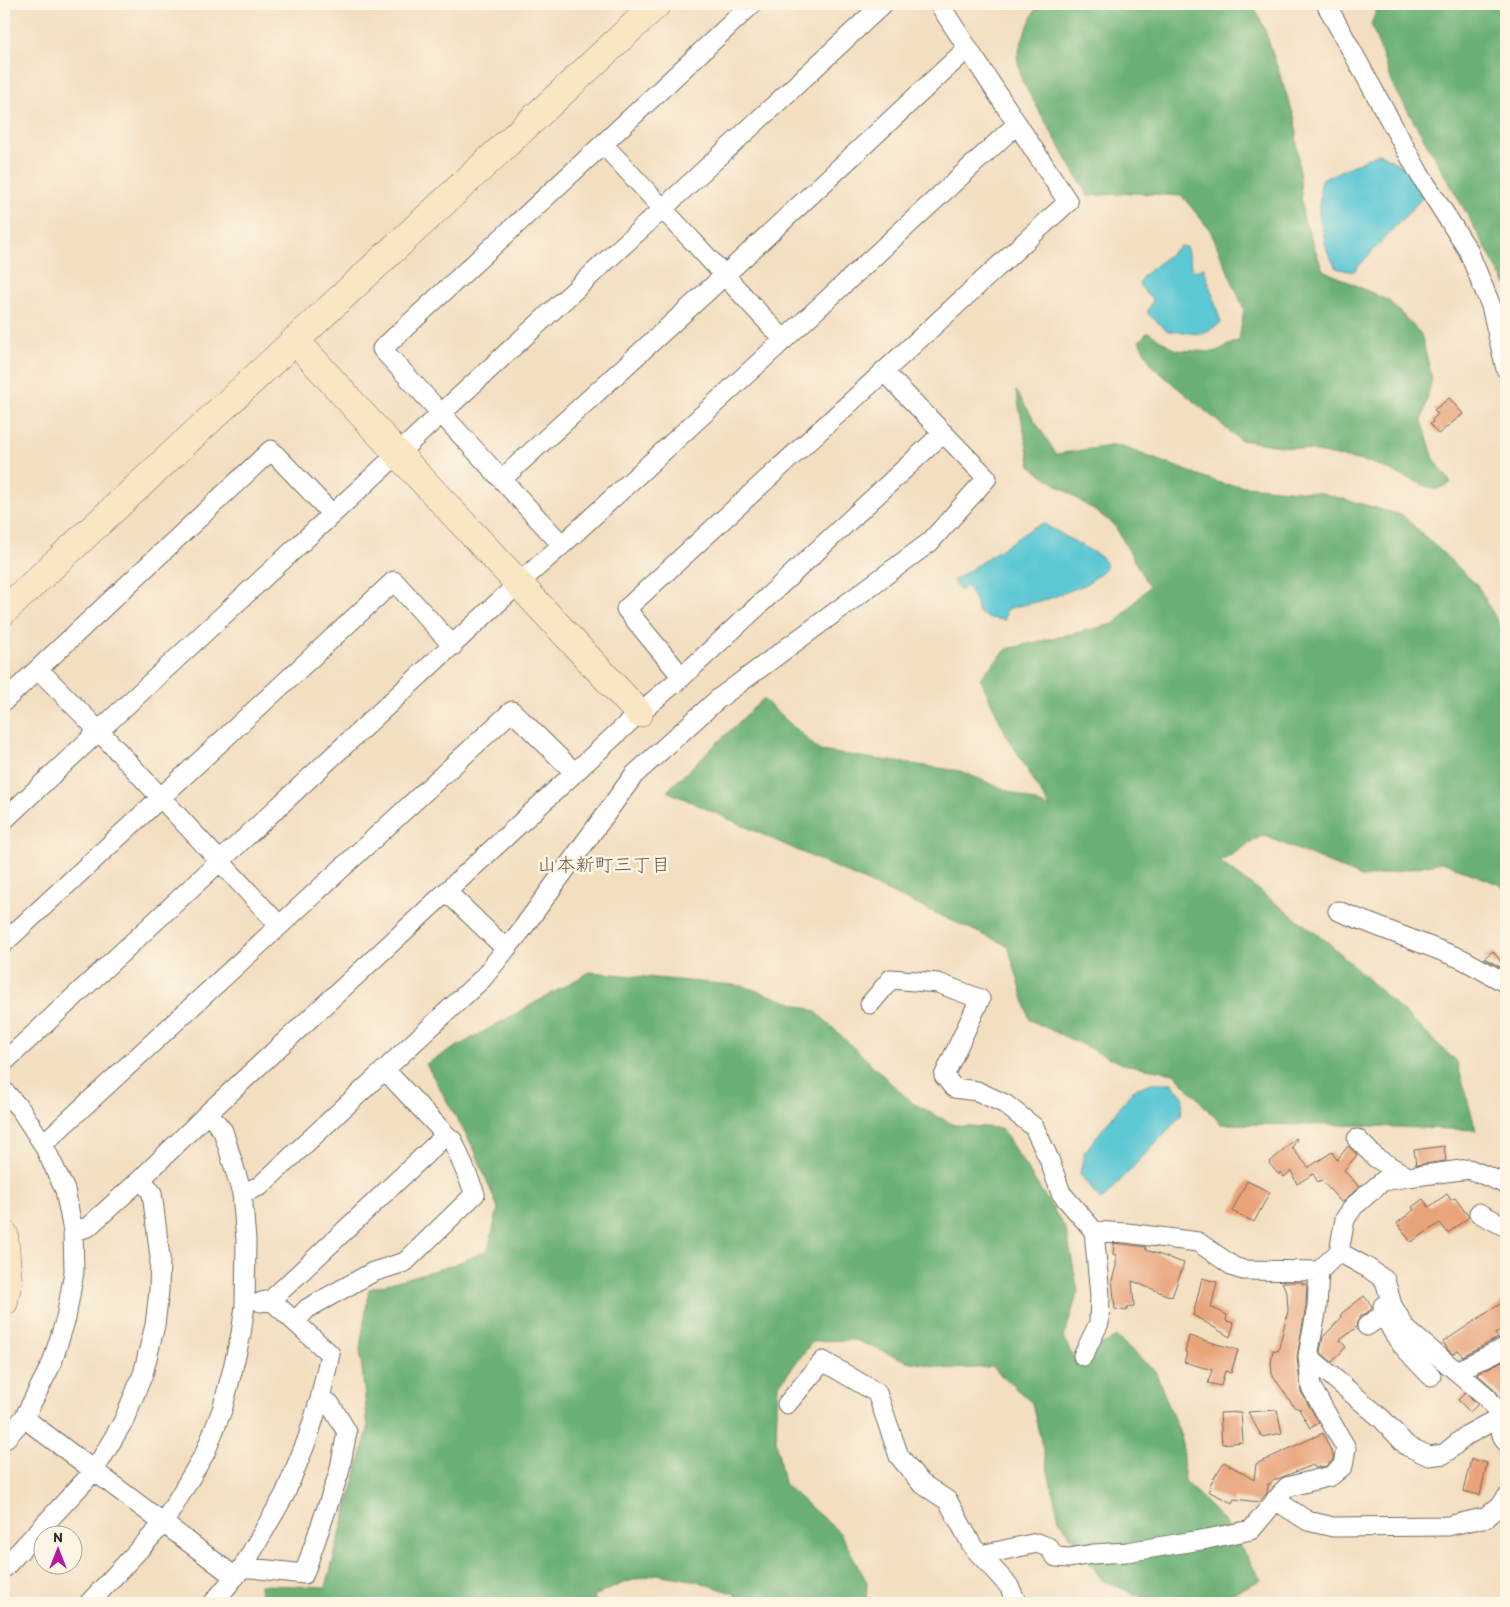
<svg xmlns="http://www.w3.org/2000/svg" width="1510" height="1607" viewBox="0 0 1510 1607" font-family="Itim,'Klee One',sans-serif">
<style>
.forest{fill:#6ab075;stroke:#4a6e50}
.water{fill:#5cc8d4;stroke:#447a80}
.building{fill:#e9a379}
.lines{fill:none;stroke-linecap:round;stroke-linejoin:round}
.street-casing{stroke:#716a5f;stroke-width:21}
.secondary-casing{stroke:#716a5f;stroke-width:29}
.street{stroke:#fff;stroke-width:19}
.secondary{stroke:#fbe6c4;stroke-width:28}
.labels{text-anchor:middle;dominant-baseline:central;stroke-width:5;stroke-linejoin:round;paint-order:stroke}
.neighbourhood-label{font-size:19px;fill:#6e5546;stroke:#fcf5e5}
</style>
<rect width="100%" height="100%" fill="#fcf5e5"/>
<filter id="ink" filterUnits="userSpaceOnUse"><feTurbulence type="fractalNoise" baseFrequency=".02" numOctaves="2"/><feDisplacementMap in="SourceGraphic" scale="10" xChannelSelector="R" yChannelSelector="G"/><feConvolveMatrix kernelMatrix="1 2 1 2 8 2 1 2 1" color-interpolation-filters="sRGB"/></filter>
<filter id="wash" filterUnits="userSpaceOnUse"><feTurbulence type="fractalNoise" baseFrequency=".0096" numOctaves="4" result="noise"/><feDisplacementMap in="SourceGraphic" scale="20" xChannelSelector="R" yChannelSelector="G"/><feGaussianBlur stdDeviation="1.12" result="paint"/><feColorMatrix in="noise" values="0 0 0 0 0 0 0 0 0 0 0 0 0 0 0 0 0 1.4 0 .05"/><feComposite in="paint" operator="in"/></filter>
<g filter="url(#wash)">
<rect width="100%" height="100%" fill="#f3dec0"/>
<path class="forest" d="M 1038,4 L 1253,4 L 1264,28 L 1295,119 L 1303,217 L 1323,270 L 1389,301 L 1421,334 L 1432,378 L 1422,421 L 1434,459 L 1451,483 L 1435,490 L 1372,463 L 1307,450 L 1240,440 L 1153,367 L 1139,341 L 1148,332 L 1176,350 L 1214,352 L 1239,340 L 1244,309 L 1210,230 L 1182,196 L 1133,193 L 1088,196 L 1022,81 L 1017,57 L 1025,32 Z
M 1379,4 L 1506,4 L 1506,285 L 1459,200 L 1393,85 L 1371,24 Z
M 1016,391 L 1056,454 L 1117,445 L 1223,484 L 1321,493 L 1402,515 L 1477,585 L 1506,636 L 1506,889 L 1498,884 L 1442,862 L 1364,878 L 1263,835 L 1220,862 L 1329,943 L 1457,1062 L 1476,1130 L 1345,1125 L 1221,1124 L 1174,1073 L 1123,1064 L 1030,1020 L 1008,946 L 667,791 L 763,699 L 820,751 L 960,771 L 1050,808 L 1006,734 L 980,678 L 1007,649 L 1114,624 L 1149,587 L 1114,524 L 1031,467 Z
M 590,972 L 743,986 L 815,1011 L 911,1102 L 954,1125 L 1001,1128 L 1066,1229 L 1078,1291 L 1064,1338 L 1073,1357 L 1117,1337 L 1155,1371 L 1182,1439 L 1184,1480 L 1225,1522 L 1261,1580 L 1232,1593 L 1196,1603 L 1156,1603 L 1102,1580 L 1059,1519 L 1032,1403 L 992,1367 L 949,1369 L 907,1361 L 855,1340 L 813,1341 L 778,1386 L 776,1440 L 784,1484 L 840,1533 L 867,1582 L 866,1603 L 740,1603 L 735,1594 L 697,1581 L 657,1574 L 626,1582 L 594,1596 L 596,1603 L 262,1603 L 260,1585 L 326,1587 L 368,1429 L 360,1349 L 369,1289 L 453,1265 L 488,1250 L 498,1208 L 474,1149 L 426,1064 Z"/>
<path class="water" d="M 1379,153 L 1407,169 L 1423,197 L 1353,272 L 1336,268 L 1327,250 L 1319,214 L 1321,180 Z
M 1180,246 L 1186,247 L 1193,271 L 1204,268 L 1221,323 L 1202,334 L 1168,331 L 1147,313 L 1153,300 L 1139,285 L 1143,276 Z
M 1044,524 L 1103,558 L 1106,568 L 1087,584 L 1048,599 L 1006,609 L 1005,620 L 988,618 L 978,612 L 975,600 L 967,585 L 960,591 L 953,581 L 1034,527 Z
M 1151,1083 L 1172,1083 L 1183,1097 L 1181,1116 L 1101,1201 L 1080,1174 L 1084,1153 L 1133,1090 Z"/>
<g id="blocks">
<path class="building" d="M 1449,398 L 1463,414 L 1438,434 L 1430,424 L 1433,422 L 1432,420 L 1438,414 L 1434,410 Z
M 1493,951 L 1506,969 L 1506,970 L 1484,958 Z
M 1296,1138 L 1297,1139 L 1292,1148 L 1309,1168 L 1309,1167 L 1332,1152 L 1337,1160 L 1348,1146 L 1357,1155 L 1344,1170 L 1359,1187 L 1342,1203 L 1321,1180 L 1318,1182 L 1313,1174 L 1297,1184 L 1291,1171 L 1284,1177 L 1280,1172 L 1279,1175 L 1269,1163 Z
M 1444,1146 L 1446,1161 L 1416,1165 L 1414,1150 Z
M 1247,1181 L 1270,1192 L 1254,1222 L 1232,1211 Z
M 1447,1194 L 1451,1200 L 1455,1198 L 1469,1217 L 1448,1233 L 1440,1223 L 1411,1242 L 1397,1223 L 1414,1210 L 1412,1207 L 1423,1199 L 1429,1207 Z
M 1114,1243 L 1146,1247 L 1146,1250 L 1184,1263 L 1172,1297 L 1132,1281 L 1134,1306 L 1127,1307 L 1127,1311 L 1115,1309 L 1112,1280 L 1116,1266 L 1116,1255 L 1113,1254 Z
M 1202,1278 L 1217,1282 L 1211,1307 L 1227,1315 L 1226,1321 L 1234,1323 L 1230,1337 L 1193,1315 Z
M 1282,1282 L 1302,1282 L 1302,1284 L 1307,1284 L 1306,1306 L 1297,1357 L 1301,1392 L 1319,1423 L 1310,1428 L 1299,1409 L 1301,1409 L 1294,1407 L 1272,1374 L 1271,1363 L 1273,1350 L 1278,1351 L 1288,1311 L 1287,1293 Z
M 1364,1296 L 1372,1306 L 1372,1309 L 1360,1317 L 1357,1322 L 1356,1328 L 1340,1340 L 1346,1347 L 1332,1362 L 1320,1352 L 1323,1337 L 1342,1317 L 1340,1316 L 1342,1313 Z
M 1506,1300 L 1506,1327 L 1495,1334 L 1498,1338 L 1462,1356 L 1459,1350 L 1453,1354 L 1448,1350 L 1443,1342 Z
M 1189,1336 L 1238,1350 L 1231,1373 L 1225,1371 L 1221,1386 L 1208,1383 L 1212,1370 L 1184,1362 L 1187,1353 L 1185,1352 Z
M 1506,1359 L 1506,1405 L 1494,1389 L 1477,1374 Z
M 1465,1393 L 1478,1404 L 1470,1412 L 1458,1400 Z
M 1277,1410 L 1282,1433 L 1262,1437 L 1248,1412 Z
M 1241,1412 L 1243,1442 L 1222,1444 L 1220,1413 Z
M 1323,1433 L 1333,1455 L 1333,1460 L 1326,1466 L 1315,1468 L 1313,1465 L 1272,1481 L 1271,1484 L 1268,1484 L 1267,1493 L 1259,1502 L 1234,1499 L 1232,1503 L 1208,1491 L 1211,1487 L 1209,1486 L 1224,1462 L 1254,1480 L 1256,1464 Z
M 1471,1459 L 1487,1463 L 1480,1495 L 1463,1491 Z"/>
</g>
</g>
<g filter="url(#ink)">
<use href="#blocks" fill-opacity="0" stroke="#716a5f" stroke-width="1"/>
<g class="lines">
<g class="street-casing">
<path id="street" d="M 1326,4 L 1420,175 L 1468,250 L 1491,306 L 1506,369
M 603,144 L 784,340
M 502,479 L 725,275 L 968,48
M 562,545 L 382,349 L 603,144 L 752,4
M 38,669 L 99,731 L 279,925
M 682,677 L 626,609 L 1068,202 L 939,4
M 4,701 L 271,450 L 332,514
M 4,820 C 295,546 591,277 883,4
M 1338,911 L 1462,959 L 1506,983
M 4,943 L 394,581 L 453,646
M 506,949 L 520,932 L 634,775 L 718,699 L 930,542 L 987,478 L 883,371
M 870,1004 L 891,979 L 938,983 L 980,999 L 944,1076 L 954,1088 L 977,1091 L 1005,1104 L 1034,1127 L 1049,1159 L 1061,1193 L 1094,1231 L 1127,1233 L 1198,1242 L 1234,1267 L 1243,1270 L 1319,1271
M 4,1062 L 519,583 L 562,545 L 1017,124
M 4,1091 L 21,1110 L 43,1144 L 65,1190 L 73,1231 L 74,1272 L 66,1318 L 52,1363 L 24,1418 L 4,1440
M 1357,1139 L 1376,1158 L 1408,1177
M 43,1144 L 512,711 L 575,773
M 242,1193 L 260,1186 L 483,978 L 506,949 L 447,892
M 1479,1213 L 1506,1227
M 73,1231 L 88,1227 L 141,1179 L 208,1113 L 639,713 L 682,677 L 943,433
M 1339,1252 L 1368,1268 L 1385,1280 L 1392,1305 L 1406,1329 L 1487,1397 L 1497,1411 L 1502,1435 L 1506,1442
M 261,1302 L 271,1300 L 446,1135
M 1383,1306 C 1387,1334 1412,1356 1431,1376
M 295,1321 L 308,1308 L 373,1272 L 405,1262 L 475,1194 L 453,1141 L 446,1135 L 385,1070
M 1367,1326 L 1384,1314
M 1083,1356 L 1099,1323 L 1100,1296 L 1094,1231
M 1308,1356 L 1382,1419 L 1407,1446 L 1429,1456 L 1444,1454 L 1467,1435 L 1489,1423 L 1506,1416
M 1457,1371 L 1506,1347
M 787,1404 L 823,1361 L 877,1393 L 899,1456 L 921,1483 L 948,1501 L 973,1547 L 1009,1586 L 1017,1603
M 24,1418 L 235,1577
M 1275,1500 L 1308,1521 L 1333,1527 L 1448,1526 L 1487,1517 L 1502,1504 L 1506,1498
M 981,1555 L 1037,1543 L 1048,1547 L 1056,1557 L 1069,1558 L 1093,1554 L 1127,1552 L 1207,1539 L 1251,1530 L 1287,1487 L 1331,1476 L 1343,1466 L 1346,1448 L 1311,1387 L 1308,1356 L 1317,1307 L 1319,1271 L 1339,1252 L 1345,1219 L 1354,1206 L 1383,1181 L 1408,1177 L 1469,1169 L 1506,1184
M 243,1567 L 304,1574 L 339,1473 L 347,1432 L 330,1404 L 320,1399
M 4,1568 L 94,1471 L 123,1422 L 143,1374 L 155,1325 L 159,1291 L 160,1257 L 152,1193 L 141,1179
M 89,1603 L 163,1524 L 205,1453 L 222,1410 L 232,1372 L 241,1334 L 245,1306 L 246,1240 L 242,1193 L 223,1131 L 208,1113
M 213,1603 L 243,1567 L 285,1494 L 307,1440 L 320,1399 L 330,1354 L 271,1300"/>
</g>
<g class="secondary-casing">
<path id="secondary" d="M 295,340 L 398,454 L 639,713
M 4,611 L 657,4
M 4,1234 L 8,1281 L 4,1302"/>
</g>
<use href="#street" class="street"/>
<use href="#secondary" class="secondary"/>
</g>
</g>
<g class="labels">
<g class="neighbourhood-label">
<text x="604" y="864">山本新町三丁目</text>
</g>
</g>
<rect width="1510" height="1607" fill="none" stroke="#fcf5e5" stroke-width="20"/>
<g transform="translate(58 1550)"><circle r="24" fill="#fcf5e5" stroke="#a8a49b"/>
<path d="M0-4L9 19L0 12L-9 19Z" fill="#b5179e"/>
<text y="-8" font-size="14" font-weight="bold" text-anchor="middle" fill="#2b2b2b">N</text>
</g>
</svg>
